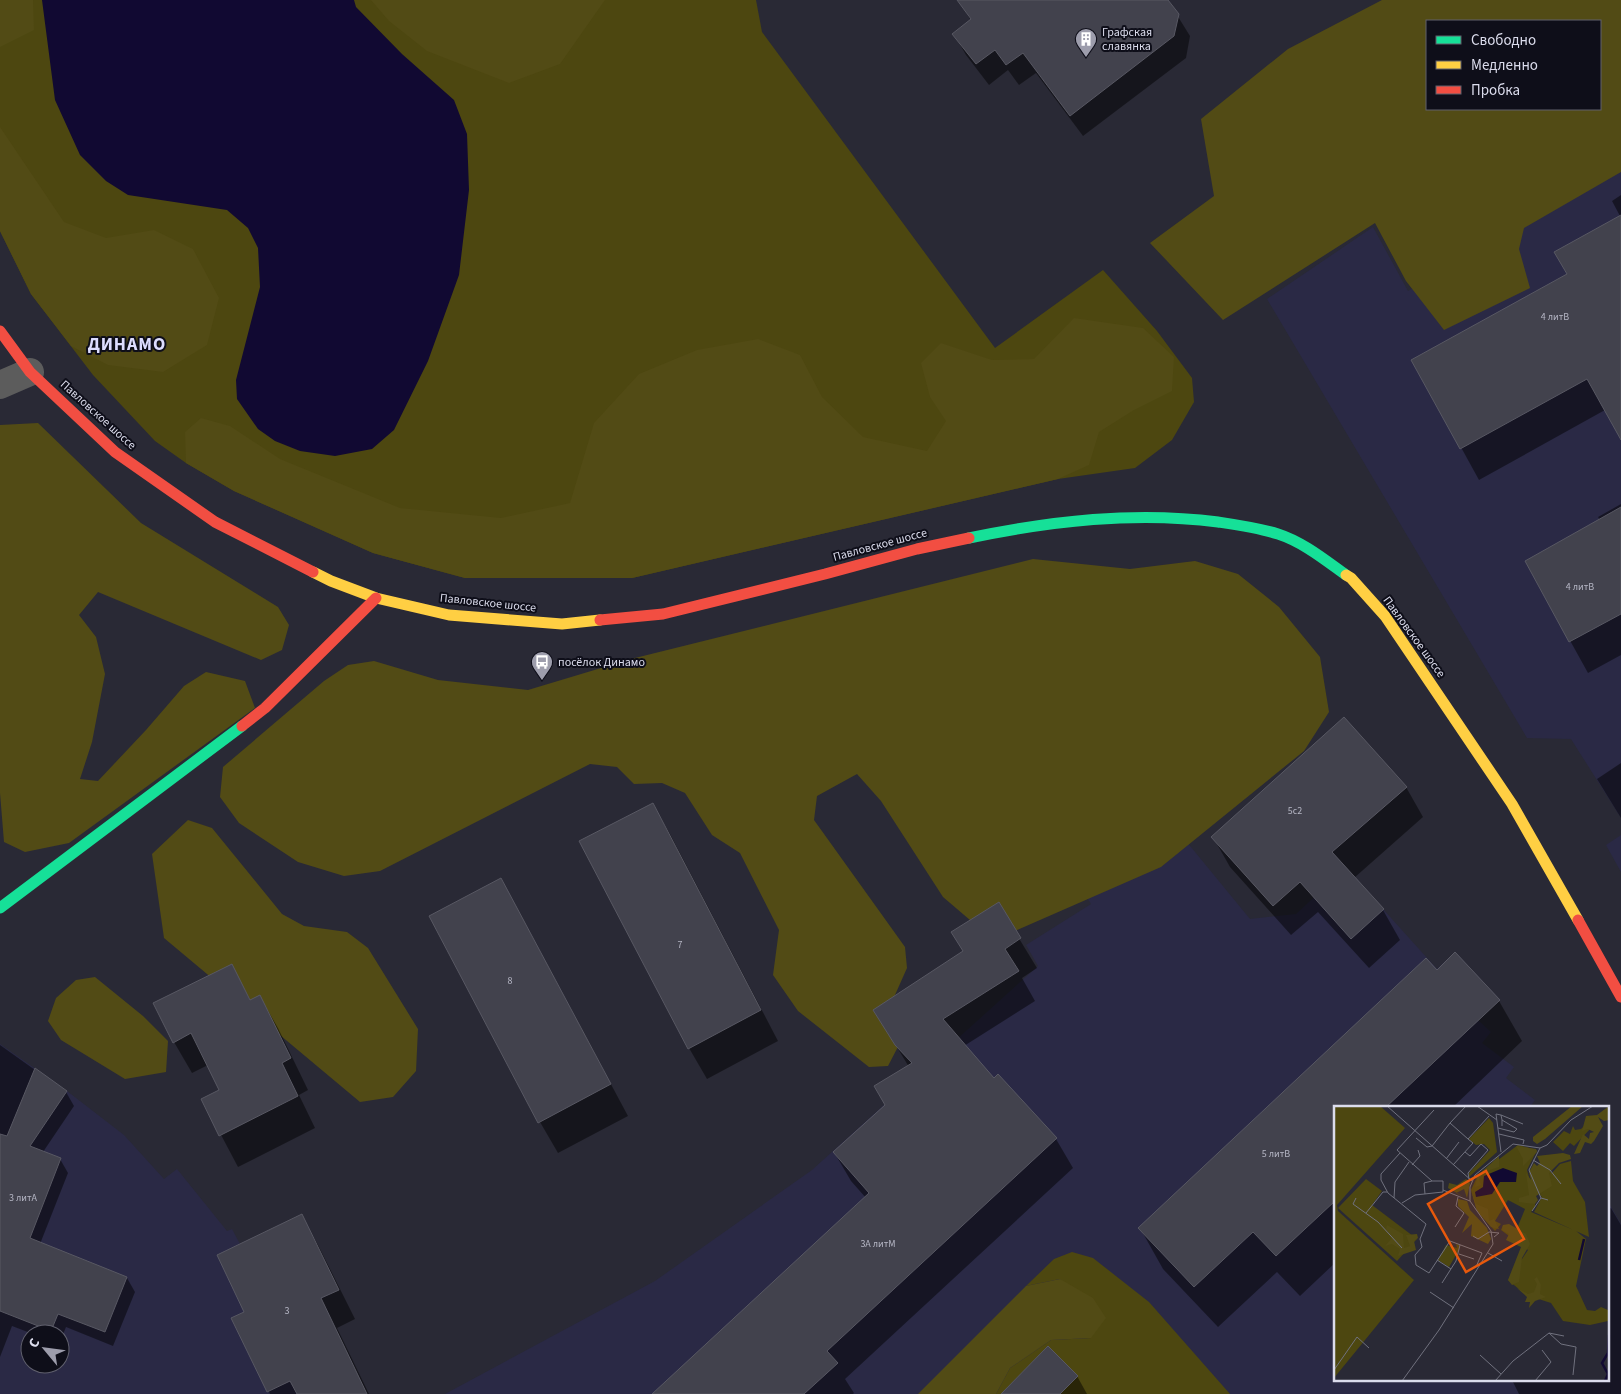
<svg xmlns="http://www.w3.org/2000/svg" width="1621" height="1394" viewBox="0 0 1621 1394" font-family="'Source Sans 3',sans-serif">
<style>
.built{fill:#2a2945;fill-rule:evenodd}
.green{fill:#4d4710}
.forest{fill:#524b15;fill-rule:evenodd}
.water{fill:#110932}
.shadow{fill:#0007}
.building{fill:#42424d;stroke:#585863}
.lines{fill:none;stroke-linecap:round;stroke-linejoin:round}
.street{stroke:#5c5c5c;stroke-width:28}
.fast{stroke:#16e098;stroke-width:11}
.slow{stroke:#ffcf43;stroke-width:11}
.jam{stroke:#f24e42;stroke-width:11}
.labels{text-anchor:middle;dominant-baseline:central;stroke-width:4;stroke-linejoin:round;paint-order:stroke}
.number-label{font-size:10px;fill:#b5b6c4}
.poi-label{font-size:12px;fill:#dbdcec;stroke:#0e0e19;text-anchor:start}
.street-label{font-size:12px;fill:#dbdcec;stroke:#0e0e19}
.district-label{font-size:18px;font-weight:bold;letter-spacing:1px;fill:#ddddfe;stroke:#0e0e19}
.inset-river{fill:none;stroke:#110932;stroke-width:2.5}
.inset-road{fill:none;stroke:#70717e;stroke-width:1}
.view{fill:#e8590c;fill-opacity:0.15;stroke:#e8590c;stroke-width:2.5}
.inset-edge{fill:none;stroke:#dbdcec;stroke-width:2.5}
</style>
<rect width="100%" height="100%" fill="#292935"/>
<path class="built" d="M 1621,170 L 1621,818 L 1571,739 L 1527,738 L 1267,299 L 1373,227 L 1408,291 Z
M 1177,830 L 1250,919 L 1296,914 L 1346,868 L 1437,969 L 1455,952 L 1500,1000 L 1478,1020 L 1491,1032 L 1482,1043 L 1514,1067 L 1506,1078 L 1535,1100 L 1529,1108 L 1335,1108 L 1335,1380 L 1607,1380 L 1607,1200 L 1621,1224 L 1621,1394 L 445,1394 L 655,1281 L 812,1170 L 1038,966 L 1026,945 L 1091,904 L 1084,893 Z
M 1621,835 L 1621,872 L 1606,845 Z
M 0,1044 L 67,1091 L 124,1135 L 164,1179 L 177,1169 L 227,1231 L 232,1229 L 240,1244 L 302,1214 L 339,1290 L 321,1299 L 367,1394 L 0,1394 ZM 30,1334 L 60,1334 L 60,1364 L 30,1364 Z"/>
<path class="green" d="M 0,0 L 756,0 L 762,32 L 995,348 L 1103,270 L 1157,331 L 1192,378 L 1194,402 L 1172,440 L 1135,468 L 1058,479 L 632,578 L 465,578 L 373,553 L 234,491 L 186,463 L 155,441 L 93,375 L 31,294 L 0,231 Z
M 1072,1252 L 1093,1258 L 1149,1302 L 1230,1394 L 1060,1394 L 1078,1376 L 1048,1346 L 1001,1394 L 996,1394 L 1010,1368 L 1051,1340 L 1091,1338 L 1060,1279 L 1026,1286 L 1054,1259 Z"/>
<path class="forest" d="M 0,0 L 33,0 L 34,30 L 0,47 Z
M 371,0 L 605,0 L 560,64 L 509,83 L 427,51 L 389,21 Z
M 1382,0 L 1621,0 L 1621,172 L 1524,228 L 1519,249 L 1530,288 L 1444,330 L 1406,281 L 1375,223 L 1223,320 L 1150,243 L 1214,196 L 1201,119 L 1288,49 ZM 1427,21 L 1600,21 L 1600,109 L 1427,109 Z
M 0,127 L 64,222 L 106,238 L 154,230 L 193,249 L 219,298 L 207,345 L 163,372 L 108,365 L 71,346 L 31,294 L 0,231 Z
M 1074,318 L 1143,328 L 1174,357 L 1172,391 L 1134,410 L 1099,432 L 1089,465 L 1058,479 L 632,578 L 465,578 L 373,553 L 234,491 L 186,463 L 185,432 L 201,418 L 230,426 L 280,459 L 400,508 L 501,518 L 570,503 L 594,423 L 639,374 L 697,350 L 758,339 L 800,355 L 822,397 L 863,437 L 927,451 L 946,421 L 930,397 L 921,363 L 941,343 L 992,360 L 1034,359 Z
M 38,423 L 141,523 L 278,607 L 289,625 L 282,650 L 261,660 L 98,592 L 79,615 L 96,637 L 105,674 L 92,742 L 80,779 L 98,781 L 146,730 L 184,686 L 206,672 L 245,681 L 255,708 L 69,843 L 25,852 L 4,842 L 0,793 L 0,425 Z
M 1033,559 L 1130,569 L 1195,561 L 1238,574 L 1279,607 L 1320,657 L 1329,712 L 1304,751 L 1161,867 L 1015,931 L 977,926 L 943,897 L 881,801 L 857,774 L 817,796 L 814,820 L 905,947 L 907,968 L 887,1013 L 901,1041 L 888,1066 L 869,1067 L 798,1011 L 773,975 L 779,930 L 740,853 L 712,835 L 685,793 L 662,783 L 634,784 L 617,767 L 590,764 L 380,871 L 344,876 L 298,862 L 239,823 L 220,797 L 223,767 L 324,681 L 348,665 L 374,661 L 438,680 L 528,690 L 631,659 Z
M 188,820 L 212,828 L 282,914 L 304,926 L 347,932 L 368,948 L 418,1029 L 416,1071 L 393,1097 L 360,1102 L 164,938 L 152,854 Z
M 95,977 L 143,1016 L 168,1041 L 166,1072 L 125,1079 L 61,1040 L 48,1021 L 56,998 L 76,980 Z
M 1060,1279 L 1093,1298 L 1106,1318 L 1091,1338 L 1051,1340 L 1010,1368 L 996,1394 L 918,1394 L 1026,1286 Z"/>
<path class="water" d="M 42,0 L 354,0 L 356,7 L 402,54 L 454,100 L 467,134 L 469,190 L 459,275 L 428,361 L 394,430 L 372,449 L 335,456 L 300,451 L 275,441 L 258,429 L 237,399 L 236,380 L 260,287 L 258,248 L 248,228 L 227,210 L 128,195 L 106,181 L 80,155 L 55,100 Z"/>
<path class="shadow" d="M 967,0 L 1166,0 L 1177,15 L 1190,36 L 1186,58 L 1083,136 L 1036,73 L 1019,85 L 1008,70 L 989,85 L 966,55 L 954,34 L 971,21 L 962,4 Z
M 1621,195 L 1621,437 L 1605,410 L 1479,480 L 1413,360 L 1569,274 L 1620,216 L 1612,201 Z
M 1621,504 L 1621,655 L 1588,673 L 1526,561 L 1600,520 L 1598,517 Z
M 1621,763 L 1621,818 L 1597,779 Z
M 1406,787 L 1423,817 L 1354,878 L 1383,910 L 1400,940 L 1369,968 L 1318,912 L 1291,935 L 1230,867 L 1213,837 Z
M 653,804 L 671,836 L 778,1041 L 707,1079 L 689,1048 Z
M 501,879 L 628,1116 L 558,1153 L 540,1122 Z
M 998,904 L 1037,968 L 1022,978 L 1035,1001 L 964,1046 L 994,1080 L 1056,1139 L 1073,1168 L 845,1379 L 854,1393 L 853,1394 L 654,1394 L 866,1198 L 851,1181 L 834,1152 L 887,1106 L 909,1067 L 875,1011 L 964,952 Z
M 1455,954 L 1499,1001 L 1522,1041 L 1452,1108 L 1335,1108 L 1335,1263 L 1300,1296 L 1277,1272 L 1218,1327 L 1163,1269 L 1140,1228 Z
M 231,965 L 251,1001 L 260,997 L 278,1028 L 308,1090 L 299,1095 L 315,1128 L 238,1167 L 202,1099 L 220,1090 L 208,1065 L 192,1073 L 174,1042 Z
M 0,1045 L 66,1092 L 74,1106 L 43,1152 L 60,1159 L 68,1173 L 40,1244 L 127,1278 L 135,1292 L 113,1346 L 66,1327 L 60,1342 L 60,1334 L 33,1334 L 12,1326 L 0,1357 Z
M 1611,1208 L 1621,1225 L 1621,1394 L 1519,1394 L 1512,1380 L 1607,1380 L 1607,1210 Z
M 301,1215 L 318,1245 L 355,1319 L 337,1328 L 369,1394 L 298,1394 L 297,1391 L 296,1394 L 270,1394 L 233,1319 L 246,1313 Z
M 1077,1376 L 1087,1394 L 1003,1394 Z"/>
<path class="building" d="M 957,0 L 1168,0 L 1179,14 L 1174,36 L 1070,116 L 1023,53 L 1006,65 L 995,50 L 976,64 L 952,34 L 971,19 Z
M 1621,215 L 1621,440 L 1587,379 L 1460,449 L 1411,360 L 1567,274 L 1554,252 Z
M 1621,507 L 1621,614 L 1569,642 L 1525,561 Z
M 1344,717 L 1407,787 L 1332,852 L 1384,909 L 1351,939 L 1300,882 L 1273,906 L 1211,837 Z
M 653,803 L 761,1010 L 688,1049 L 579,841 Z
M 501,878 L 611,1084 L 538,1123 L 429,916 Z
M 999,902 L 1021,938 L 1005,949 L 1019,971 L 943,1019 L 994,1078 L 998,1074 L 1057,1138 L 827,1351 L 838,1363 L 804,1394 L 652,1394 L 869,1193 L 833,1152 L 885,1105 L 874,1086 L 912,1063 L 895,1045 L 873,1010 L 963,951 L 951,932 Z
M 1455,952 L 1500,1000 L 1385,1108 L 1335,1108 L 1335,1201 L 1276,1256 L 1253,1232 L 1194,1287 L 1138,1228 L 1426,958 L 1437,970 Z
M 232,964 L 250,1000 L 260,995 L 291,1058 L 282,1063 L 298,1096 L 219,1136 L 201,1099 L 219,1090 L 191,1033 L 173,1043 L 153,1003 Z
M 35,1068 L 67,1091 L 30,1146 L 61,1158 L 30,1238 L 127,1277 L 105,1332 L 58,1314 L 51,1331 L 0,1311 L 0,1134 L 7,1136 Z
M 302,1214 L 339,1290 L 321,1298 L 367,1394 L 297,1394 L 290,1381 L 267,1392 L 231,1318 L 244,1312 L 217,1255 Z
M 1048,1346 L 1078,1376 L 1060,1394 L 1001,1394 Z"/>
<g class="lines">
<path class="street" d="M 0,385 L 30,372"/>
<path class="fast" d="M 969,538 C 1051,521 1135,511 1218,522 C 1238,525 1259,528 1278,534 C 1303,542 1325,560 1346,575
M 0,908 L 242,726"/>
<path class="slow" d="M 313,572 L 331,581 L 376,598 L 449,615 L 562,624 L 600,620
M 1346,575 L 1351,578 L 1385,616 L 1512,804 L 1578,920"/>
<path class="jam" d="M 0,331 L 30,372 L 115,452 L 215,522 L 313,572
M 600,620 L 663,614 L 825,574 L 917,549 L 969,538
M 242,726 L 265,708 L 376,598
M 1578,920 L 1621,997"/>
</g>
<defs>
<g id="building-pin" transform="scale(1.125)"><path d="M0 17L-7.5 6A9.5 9.5 0 1 1 7.5 6Z" fill="#9d9dac" stroke="#0e0e19"/><path d="M-4-6H4V6H1V3H-1V6H-4ZM-2.5-4.3h1.7v1.8h-1.7ZM.8-4.3h1.7v1.8H.8ZM-2.5-1h1.7V.8h-1.7ZM.8-1h1.7V.8H.8Z" fill="#fff"/></g>
<g id="bus-pin" transform="scale(1.125)"><path d="M0 17L-7.5 6A9.5 9.5 0 1 1 7.5 6Z" fill="#9d9dac" stroke="#0e0e19"/><path d="M-5-6H5V4H4V6H2V4H-2V6H-4V4H-5ZM-3.5-4V0h7V-4ZM-3.5 1.2v1.5H-2V1.2ZM2 1.2v1.5H3.5V1.2Z" fill="#fff"/></g>
</defs>
<g fill-rule="evenodd">
<use href="#building-pin" x="1086" y="39"/>
<use href="#bus-pin" x="542" y="662"/>
</g>
<g class="labels">
<g class="number-label">
<text x="1555" y="317">4 литВ</text>
<text x="1580" y="587">4 литВ</text>
<text x="1295" y="811">5с2</text>
<text x="680" y="945">7</text>
<text x="510" y="981">8</text>
<text x="1276" y="1154">5 литВ</text>
<text x="23" y="1198">3 литА</text>
<text x="878" y="1244">3А литМ</text>
<text x="287" y="1311">3</text>
</g>
<g class="poi-label">
<text x="1102" y="32">Графская<tspan x="1102" dy="14">славянка</tspan></text>
<text x="558" y="662">посёлок Динамо</text>
</g>
<g class="street-label">
<text transform="translate(98 415) rotate(42)">Павловское шоссе</text>
<text transform="translate(880 545) rotate(-15)">Павловское шоссе</text>
<text transform="translate(488 603) rotate(6)">Павловское шоссе</text>
<text transform="translate(1414 637) rotate(54)">Павловское шоссе</text>
</g>
<g class="district-label">
<text x="127" y="344">ДИНАМО</text>
</g>
</g>
<g transform="translate(1334 1106)">
<rect width="275" height="275" fill="#292935"/>
<path d="M 0,0 L 46,0 L 71,22 L 3,99 L 4,105 L 80,174 L 0,272 ZM 155,12 L 159,17 L 163,46 L 135,71 L 135,67 L 156,44 L 150,38 L 142,39 L 135,33 ZM 252,18 L 257,22 L 240,40 L 236,37 L 229,45 L 219,36 L 230,25 L 236,28 L 239,20 L 241,24 L 247,23 ZM 184,39 L 203,44 L 193,64 L 201,92 L 201,101 L 197,106 L 242,125 L 252,133 L 242,180 L 253,204 L 261,205 L 267,201 L 274,204 L 274,215 L 256,219 L 229,215 L 217,197 L 192,189 L 174,174 L 194,144 L 167,124 L 169,119 L 182,125 L 191,103 L 174,94 L 161,115 L 167,118 L 161,125 L 143,105 L 137,84 L 144,69 ZM 237,55 L 239,75 L 251,96 L 255,131 L 200,106 L 208,91 L 206,89 L 210,61 L 218,67 L 226,58 ZM 32,73 L 48,85 L 38,99 L 83,133 L 63,155 L 4,102 ZM 122,138 L 125,139 L 125,144 L 115,161 L 104,154 L 112,139 L 123,142 Z" fill="#4d4710"/>
<path d="M 238,0 L 249,0 L 211,33 L 203,38 L 199,35 L 199,31 ZM 275,0 L 275,14 L 270,15 L 264,11 L 269,20 L 260,35 L 257,38 L 251,36 L 246,47 L 240,48 L 249,28 L 255,33 L 256,27 L 260,26 L 254,23 L 248,25 L 252,10 L 263,9 ZM 182,40 L 202,43 L 203,46 L 189,60 L 189,53 ZM 229,47 L 236,49 L 237,53 L 225,57 L 215,67 L 218,80 L 202,90 L 204,94 L 201,98 L 185,96 L 185,92 L 195,89 L 192,67 L 197,74 L 195,66 L 200,57 L 203,60 L 206,57 L 203,50 ZM 165,50 L 165,61 L 150,66 L 145,73 L 147,79 L 141,81 L 144,69 ZM 132,73 L 136,77 L 133,92 L 130,83 L 122,87 L 130,91 L 114,82 L 115,77 L 123,79 ZM 137,84 L 142,98 L 154,103 L 155,115 L 160,113 L 165,123 L 157,121 L 143,105 ZM 124,93 L 133,95 L 136,104 L 153,122 L 157,133 L 154,138 L 137,130 L 138,118 L 128,127 L 135,111 L 124,100 ZM 175,118 L 192,128 L 196,138 L 188,152 L 185,176 L 178,179 L 174,174 L 187,141 L 172,134 L 175,128 L 168,124 L 169,119 ZM 53,119 L 69,128 L 70,142 L 76,140 L 72,129 L 83,128 L 84,132 L 80,135 L 82,144 L 64,150 L 66,143 L 58,138 L 51,140 L 58,132 L 52,123 ZM 203,171 L 207,179 L 206,188 L 212,191 L 201,195 L 195,202 L 196,196 L 191,196 L 193,191 L 183,182 L 194,188 L 200,186 L 203,178 L 200,173 Z" fill="#524b15"/>
<path d="M 169,62 L 183,67 L 182,76 L 166,76 L 158,88 L 142,91 L 141,86 L 149,81 L 150,70 Z" fill="#110932"/>
<path class="inset-river" d="M 245,154 L 250,133M 271,275 L 274,268 L 268,257 L 274,247 L 275,229"/>
<path class="inset-road" d="M 53,0 L 138,75M 132,0 L 116,17 L 134,33M 143,0 L 163,14M 167,9 L 162,8 L 167,46M 168,14 L 167,9 L 189,18M 164,22 L 180,26 L 183,23 L 168,14 L 168,20M 165,28 L 190,34 L 189,38M 82,32 L 93,41 L 98,40 L 116,17M 206,42 L 195,64 L 207,92M 131,46 L 136,50 L 147,38 L 154,44 L 134,67 L 135,73M 66,47 L 47,68 L 47,74 L 54,87 L 92,118 L 86,133 L 88,141 L 81,149 L 82,159 L 95,167 L 116,135 L 148,147M 112,53 L 125,36M 199,54 L 216,64 L 227,78M 78,59 L 86,50 L 84,44M 119,59 L 139,37 L 134,33 L 155,10M 109,84 L 136,95M 91,88 L 90,77 L 98,75M 22,92 L 19,98 L 44,116 L 68,142M 60,92 L 61,76 L 75,56M 68,97 L 81,89 L 109,86 L 109,75 L 98,75 L 63,44 L 100,4M 198,105 L 207,92 L 214,94M 32,107 L 49,86 L 53,86M 121,121 L 130,107 L 122,100 L 124,91M 139,130 L 144,133 L 155,126 L 165,127 L 160,131M 154,147 L 168,155M 125,148 L 140,153M 103,154 L 117,163M 142,161 L 148,147M 108,177 L 122,155 L 126,139M 96,186 L 120,202M 215,227 L 227,238 L 242,241 L 239,269M 215,227 L 230,230M 146,249 L 167,268M 0,264 L 23,231 L 35,242M 68,275 L 105,224 L 159,138 L 157,125 L 136,95 L 136,81 L 141,69 L 179,38 L 206,42 L 213,39 L 237,14 L 259,0M 161,275 L 179,255 L 215,227M 201,275 L 217,256 L 208,244"/>
<path class="view" d="M 152,65 L 190,133 L 132,166 L 94,98 Z"/>
<rect width="275" height="275" class="inset-edge"/>
</g>
<rect x="1426" y="20" width="175" height="90" fill="#0e0e19" stroke="#60606d"/>
<rect x="1436" y="36" width="25" height="8" fill="#16e098" stroke="#60606d"/>
<text x="1471" y="45" font-size="15" fill="#dbdcec">Свободно</text>
<rect x="1436" y="61" width="25" height="8" fill="#ffcf43" stroke="#60606d"/>
<text x="1471" y="70" font-size="15" fill="#dbdcec">Медленно</text>
<rect x="1436" y="86" width="25" height="8" fill="#f24e42" stroke="#60606d"/>
<text x="1471" y="95" font-size="15" fill="#dbdcec">Пробка</text>
<g transform="translate(45 1349) rotate(299)"><circle r="24" fill="#0e0e19" stroke="#60606d"/>
<path d="M0-4L9 19L0 12L-9 19Z" fill="#9d9dac"/>
<text y="-8" font-size="14" font-weight="bold" text-anchor="middle" fill="#dbdcec">С</text>
</g>
</svg>
